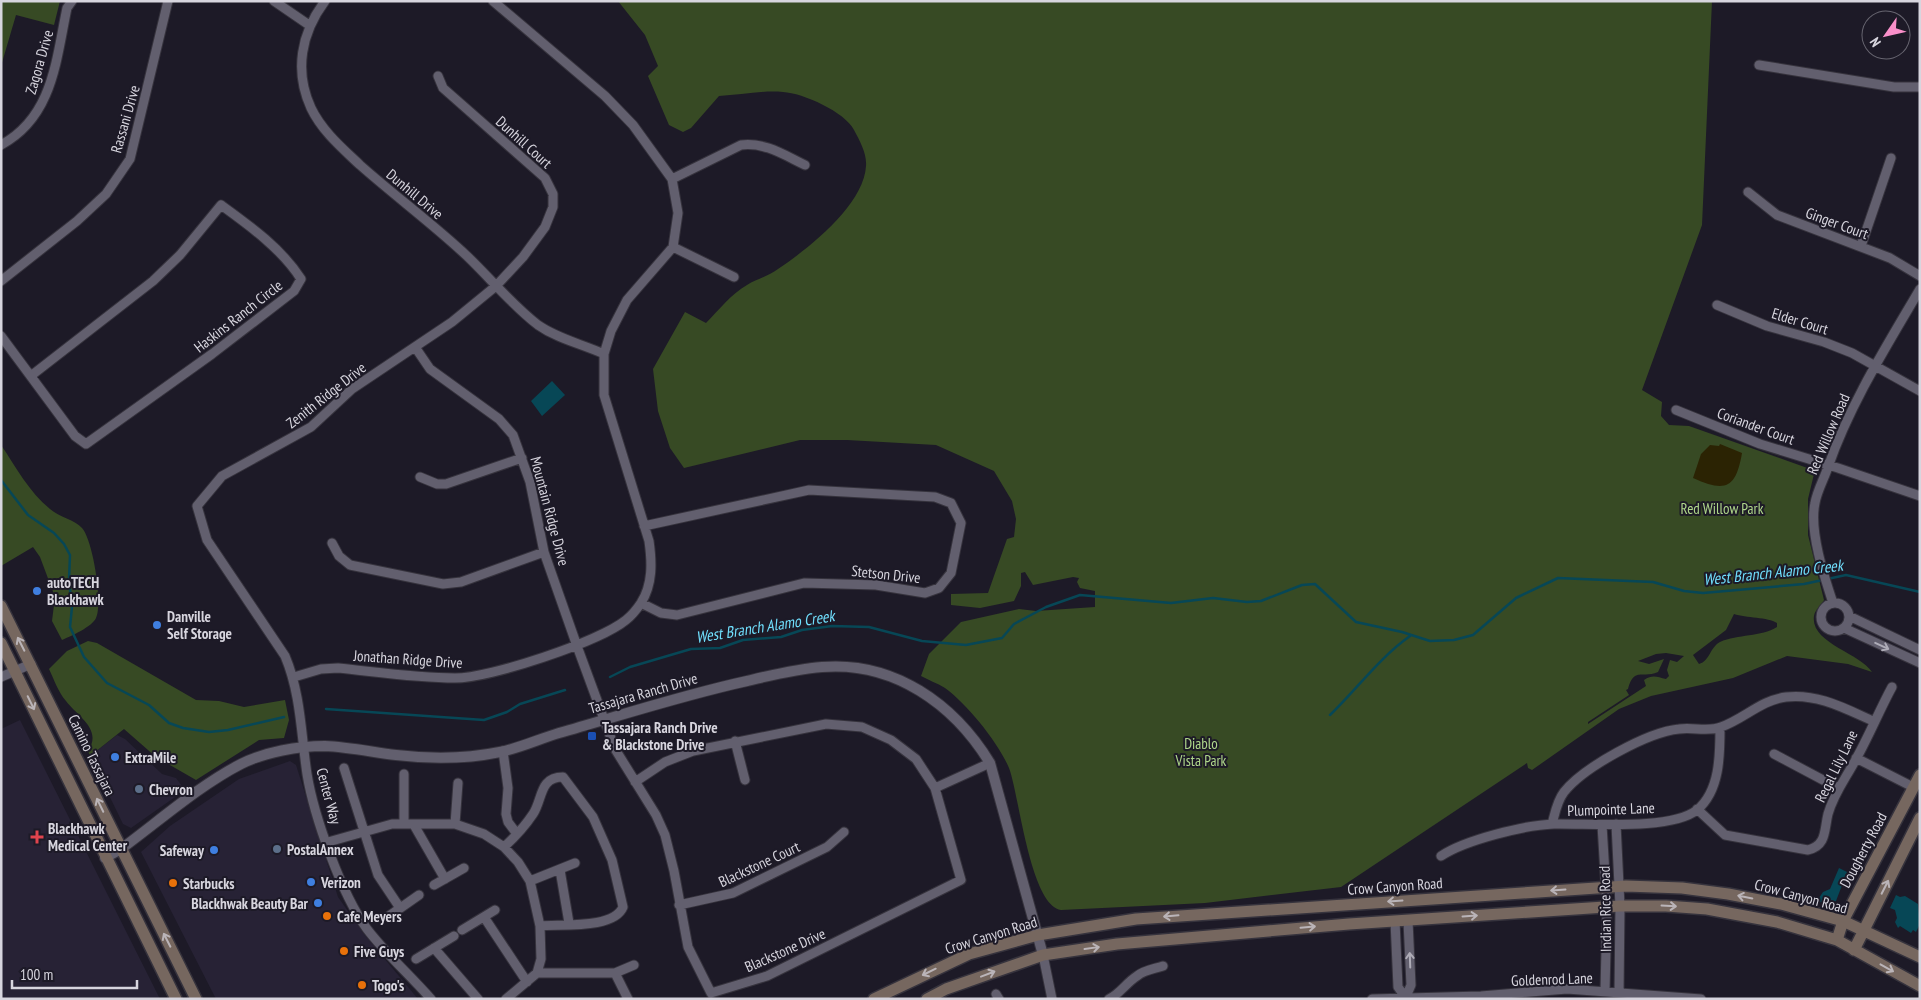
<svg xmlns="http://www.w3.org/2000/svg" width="1921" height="1000" viewBox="0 0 1921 1000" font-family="'PT Sans Narrow',sans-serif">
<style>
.built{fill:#272235}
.green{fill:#374a24;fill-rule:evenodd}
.sand{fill:#2b2303}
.water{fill:#074756}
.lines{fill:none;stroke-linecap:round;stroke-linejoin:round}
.stream{stroke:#074756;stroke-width:2.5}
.minor-casing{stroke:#36333d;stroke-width:11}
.tertiary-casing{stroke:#36333d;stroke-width:12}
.secondary-casing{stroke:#36333d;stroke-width:14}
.minor{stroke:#625f6e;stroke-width:9}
.tertiary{stroke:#625f6e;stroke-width:10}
.secondary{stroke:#76675f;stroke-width:11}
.oneway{stroke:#bab4b8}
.oneway2{stroke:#aeacb7}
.shop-dot{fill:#3f7fe0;stroke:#1d1a27;stroke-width:2}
.transit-dot{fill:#1a4fb4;stroke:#1d1a27;stroke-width:2}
.service-dot{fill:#5c6f8a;stroke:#1d1a27;stroke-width:2}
.health-dot{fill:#e0444e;stroke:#1d1a27;stroke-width:2}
.food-dot{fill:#e8710a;stroke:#1d1a27;stroke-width:2}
.labels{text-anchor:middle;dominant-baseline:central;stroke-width:4;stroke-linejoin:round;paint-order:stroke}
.street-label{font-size:15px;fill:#d7d5de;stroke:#1d1a27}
.park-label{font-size:15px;fill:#afd78b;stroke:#1d1a27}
.poi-label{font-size:15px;font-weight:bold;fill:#d7d5de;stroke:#1d1a27;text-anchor:start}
.water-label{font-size:16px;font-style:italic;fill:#70dffd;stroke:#1d1a27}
</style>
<rect width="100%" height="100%" fill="#1d1a27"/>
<path class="built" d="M 20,720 L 160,999 L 1,999 L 1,729 Z
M 117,735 L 125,739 L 162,774 L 176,778 L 185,790 L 131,828 L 123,824 L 90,756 Z
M 290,761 L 296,765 L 338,897 L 364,934 L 418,999 L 216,999 L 141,852 L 170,826 L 239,779 Z"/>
<path class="green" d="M 1,1 L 60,1 L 54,25 L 16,15 L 1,66 Z
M 618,1 L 1712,1 L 1702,225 L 1642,390 L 1662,402 L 1661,416 L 1669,425 L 1689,426 L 1813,470 L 1814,474 L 1808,499 L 1808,535 L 1824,600 C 1821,606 1815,609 1814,616 C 1810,643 1860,653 1872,672 L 1848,664 L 1787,656 L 1733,678 L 1651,696 L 1619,709 L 1532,770 L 1528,768 L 1527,763 L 1341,887 L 1205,903 L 1061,910 C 1030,905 1019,794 1009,768 C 998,742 967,704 945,688 C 937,683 928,680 921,676 L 929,654 L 961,622 L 1019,609 L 1036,611 L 1095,607 L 1095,591 L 1080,588 L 1077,582 L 1079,578 L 1073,577 L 1033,585 L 1025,572 L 1021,573 L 1021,586 L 1014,601 L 980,608 L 951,605 L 951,594 L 988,593 L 1007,539 L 1014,537 L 1016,519 L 1012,501 L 994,471 L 936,445 L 847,440 L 800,440 L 684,468 L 670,448 L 658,411 L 653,369 L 685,312 L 706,323 C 719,310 731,294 747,285 C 757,279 769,276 778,269 C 808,249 864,205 866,166 C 867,154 860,141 854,130 C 845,112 803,93 783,92 C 763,90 740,95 719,96 L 691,128 L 683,132 L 669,125 L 648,76 L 658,66 L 645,35 ZM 1734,614 C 1746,618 1768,617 1777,623 L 1777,627 C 1761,637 1738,634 1720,642 C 1710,647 1710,661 1699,664 L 1693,655 L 1726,630 ZM 1666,653 L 1684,656 L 1677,662 L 1670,660 L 1667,670 L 1669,676 L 1666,679 C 1657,677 1653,674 1644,680 L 1646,686 L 1588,724 L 1588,722 L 1629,695 L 1626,690 L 1628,689 C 1634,666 1643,679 1658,672 L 1664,659 L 1649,664 L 1638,661 L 1656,654 Z
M 1,445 C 16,467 29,492 50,509 C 59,517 75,520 82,528 C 93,540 103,604 96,618 C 92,627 71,636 62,640 L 52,621 L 55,597 L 40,557 L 33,547 L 1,566 Z
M 88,641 L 97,643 L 196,700 L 219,701 L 244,707 L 285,700 L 289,720 L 284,738 L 259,740 L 196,780 L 156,757 L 124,729 L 90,756 L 88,751 C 103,729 77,716 66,701 C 58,692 54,679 49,669 L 67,651 Z"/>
<path class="sand" d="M 1720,444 L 1742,453 C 1736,488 1726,493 1693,478 L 1701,454 L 1710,445 L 1719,446 Z"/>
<path class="water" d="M 552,381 L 565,395 L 542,416 L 531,401 Z
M 1839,868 L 1847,872 L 1836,901 L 1829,905 L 1817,901 L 1823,892 L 1830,889 Z
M 1896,895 L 1900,897 L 1905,896 L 1918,904 L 1920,924 L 1916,932 L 1913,930 L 1911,933 L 1900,926 L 1898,928 L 1895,922 L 1897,918 L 1895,910 L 1890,908 Z"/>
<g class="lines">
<path class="stream" d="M 1,480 L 28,515 L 54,533 L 64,544 L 70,555 L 69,580 L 72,607 L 70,627 L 84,657 L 107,683 L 149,705 L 169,723 L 183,728 L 209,732 L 228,730 L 284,717
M 610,677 L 630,667 L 691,649 L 720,648 L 743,640 L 781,637 L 802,630 L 832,626 L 869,627 L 922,641 L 966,645 L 1002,638 L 1014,624 L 1046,607 L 1080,595 L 1171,603 L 1213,598 L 1247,602 L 1261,601 L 1302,585 L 1315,584 L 1356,622 L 1402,632 L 1430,641 L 1454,640 L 1473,635 L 1516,598 L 1558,578 L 1653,582 L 1684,591 L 1703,593 L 1804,584 L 1846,575 L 1920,592
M 326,709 L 484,720 L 507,712 L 520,704 L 565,690
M 1330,715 C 1357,689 1379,658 1410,636"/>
<g class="minor-casing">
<path id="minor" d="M 274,1 L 309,25
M 325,1 C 301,33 294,71 311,108 C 322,131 342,148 360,165 C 395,196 433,224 467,256 C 491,279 512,305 538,325 C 558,339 582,344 604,354 L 611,331 L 627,300 L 673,247 L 678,213 L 672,179 L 633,125 L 605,96 L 493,1
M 1759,65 L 1894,87 L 1920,87
M 1,145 C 53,117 56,60 67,8 L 72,1
M 672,179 L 741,145 C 765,142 784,155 805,165
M 1748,192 L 1777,215 L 1890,258 L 1920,276
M 1861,246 L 1891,158
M 673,247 L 734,277
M 1,281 L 77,221 L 106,194 L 130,159 L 168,1
M 1717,305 L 1767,326 L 1824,342 L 1852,353 L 1920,391
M 1,336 L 75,436 L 86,444 L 212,354 L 294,291 L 301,279 C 282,249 250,226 221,205 L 180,255 L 153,281 L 32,375
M 415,347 L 430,369 L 499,419 L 513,435 L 530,482 L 544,552 L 577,646 L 615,749 L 656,815 L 665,835 L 674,871 L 688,947 L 711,993 L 767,976 L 961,880 L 935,788 L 916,759 L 891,740 L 862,727 L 826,724 L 693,751 L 665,762 L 635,782
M 1676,410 L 1760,444 L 1838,468 L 1920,496
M 420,477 L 437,484 L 446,484 L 522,458
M 332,543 L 339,556 L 350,565 L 443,584 L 461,582 L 544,552
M1821 617a14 14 0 1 1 28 0a14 14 0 1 1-28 0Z
M 641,603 L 661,613 L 677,615 L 804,583 L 876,585 L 925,593 L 939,588 L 951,573 L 961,523 L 951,503 L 935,497 L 809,490 L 644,526
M 1833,603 C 1824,576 1809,531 1815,503 C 1817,491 1824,479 1828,467 C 1850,404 1886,347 1920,289
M 1849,616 L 1920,650
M 1844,628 L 1920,663
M 1,677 L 31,664
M 294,677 L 321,669 L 338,668 C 377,672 416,678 455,678 C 490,678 599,642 626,620 C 631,616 637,609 641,603 C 653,584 652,562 649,541 L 604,395 L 604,354
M 735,741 L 745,780
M 503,751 L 508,788 L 506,814 L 508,822 L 517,834
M 1774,754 L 1838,788
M 1856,758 L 1913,787
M 344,768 L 378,875 L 400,908
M 935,788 L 990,763
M 1697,809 L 1725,835 L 1808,850 C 1827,845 1824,830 1828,814 C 1834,793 1846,778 1856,759 C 1869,736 1879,711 1892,687
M 404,824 L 404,774
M 455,824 L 458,783
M 1552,824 C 1555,813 1557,801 1564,792 C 1584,767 1648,732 1679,729 C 1693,727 1709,732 1721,727 C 1744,719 1761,700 1786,697 C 1817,693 1846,709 1873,721
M 1616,824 L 1620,906 L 1619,992
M 414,825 L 445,879
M 1602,825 L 1607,907 L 1605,991
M 328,842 L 392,824 L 455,824 L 484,834 L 504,847 L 518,862 L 530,881 L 540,926 L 541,959 L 537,973 L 506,999
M 504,847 C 515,837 525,826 533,814 C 543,799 539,777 563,777 L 593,817 L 612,860 L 623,907 C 614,929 562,924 540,926
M 1441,856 C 1465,840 1525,825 1554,824 C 1588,823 1670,831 1697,810 C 1720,791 1720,755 1720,728
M 560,870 L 569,923
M 530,881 L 575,863
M 434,885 L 464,868
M 679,905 L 733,893 L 827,847 L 844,832
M 389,916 L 419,895
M 484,917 L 527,982
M 1395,921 L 1398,987 L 1405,997
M 462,930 L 495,910
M 434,948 L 478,999
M 1043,955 L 1052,999
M 416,959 L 454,936
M 537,973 L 615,973 L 628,999
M 615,973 L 634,965
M 996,994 L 999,999
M 431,999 C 410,975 386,954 367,929 C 342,895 314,817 307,774 C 301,734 301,694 285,656 L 207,540 L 197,506 L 222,476 L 311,427 L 352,389 L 452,322 L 496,286 L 523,257 L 545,227 L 553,207 L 553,194 L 545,178 L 443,88 L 438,76
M 1109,999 C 1121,993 1126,983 1137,976 C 1144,970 1154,969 1163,966
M 1372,999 L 1481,996 L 1567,989 L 1701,999
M 1405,999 L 1411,985 L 1408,921"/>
</g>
<g class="tertiary-casing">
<path id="tertiary" d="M 105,858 L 121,849 C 159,821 200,785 241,764 C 265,752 298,746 325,746 C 348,747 372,752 396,755 C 430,759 466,759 500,752 C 520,748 539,739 559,733 C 622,715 683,695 747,681 C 772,675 796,669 822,667 C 894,661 954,704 990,763 L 1043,955"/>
</g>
<g class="secondary-casing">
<path id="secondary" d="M 1,606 L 196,999
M 1,643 L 176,999
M 1837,940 L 1843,921 L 1920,775
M 1854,950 L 1920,818
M 874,999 L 969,954 L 1038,935 L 1136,919 L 1626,886 L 1682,888 L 1728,894 L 1781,904 L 1843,921 L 1920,957
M 927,999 L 946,989 L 1043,955 L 1117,944 L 1349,924 L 1620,906 L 1666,906 L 1707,909 L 1777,922 L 1837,940 L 1920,986"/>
</g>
<use href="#minor" class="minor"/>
<use href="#tertiary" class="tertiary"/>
<use href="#secondary" class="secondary"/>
</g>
<defs><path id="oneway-shaft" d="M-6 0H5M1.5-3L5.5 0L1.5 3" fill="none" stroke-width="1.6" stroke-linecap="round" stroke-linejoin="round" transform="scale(1.25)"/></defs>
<g class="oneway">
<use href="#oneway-shaft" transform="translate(21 644) rotate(-117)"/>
<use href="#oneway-shaft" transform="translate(31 703) rotate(64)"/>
<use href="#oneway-shaft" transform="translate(100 805) rotate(-116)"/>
<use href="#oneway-shaft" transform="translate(1885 887) rotate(-63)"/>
<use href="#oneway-shaft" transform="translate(1558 890) rotate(176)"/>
<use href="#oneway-shaft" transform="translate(1745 897) rotate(-169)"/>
<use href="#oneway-shaft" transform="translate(1395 901) rotate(176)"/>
<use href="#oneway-shaft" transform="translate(1669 906) rotate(3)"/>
<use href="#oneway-shaft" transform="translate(1171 916) rotate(175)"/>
<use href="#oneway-shaft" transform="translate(1470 916) rotate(-4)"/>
<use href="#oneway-shaft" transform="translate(1308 927) rotate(-5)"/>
<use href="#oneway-shaft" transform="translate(167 940) rotate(-117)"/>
<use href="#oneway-shaft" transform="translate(1092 948) rotate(-8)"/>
<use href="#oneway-shaft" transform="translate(1887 968) rotate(29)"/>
<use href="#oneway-shaft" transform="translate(929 972) rotate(154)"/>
<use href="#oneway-shaft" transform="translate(988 974) rotate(-21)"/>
</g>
<g class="oneway2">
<use href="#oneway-shaft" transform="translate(1882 646) rotate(25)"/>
<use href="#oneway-shaft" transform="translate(1410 960) rotate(-92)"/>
</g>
<g class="shop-dot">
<circle cx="37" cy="591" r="5"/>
<circle cx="157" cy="625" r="5"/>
<circle cx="115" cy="757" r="5"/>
<circle cx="214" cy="850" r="5"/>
<circle cx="311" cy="882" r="5"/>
<circle cx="318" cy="903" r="5"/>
</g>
<rect class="transit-dot" x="587" y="731" width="10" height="10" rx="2.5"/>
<g class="service-dot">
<circle cx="139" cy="789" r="5"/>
<circle cx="277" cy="849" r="5"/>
</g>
<path class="health-dot" d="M34.5 829.5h5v5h5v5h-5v5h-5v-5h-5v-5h5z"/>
<g class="food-dot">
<circle cx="173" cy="883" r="5"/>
<circle cx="327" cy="916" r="5"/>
<circle cx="344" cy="951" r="5"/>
<circle cx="362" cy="985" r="5"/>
</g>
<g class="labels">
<g class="street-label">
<text transform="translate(39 62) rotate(-74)">Zagora Drive</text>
<text transform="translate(125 119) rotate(-74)">Rassani Drive</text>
<text transform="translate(524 142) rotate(42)">Dunhill Court</text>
<text transform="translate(415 194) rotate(40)">Dunhill Drive</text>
<text transform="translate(1837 223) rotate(20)">Ginger Court</text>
<text transform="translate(238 316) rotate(-38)">Haskins Ranch Circle</text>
<text transform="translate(1800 321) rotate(17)">Elder Court</text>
<text transform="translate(326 395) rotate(-38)">Zenith Ridge Drive</text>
<text transform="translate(1756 426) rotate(20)">Coriander Court</text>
<text transform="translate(1828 434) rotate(-67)">Red Willow Road</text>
<text transform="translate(550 511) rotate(75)">Mountain Ridge Drive</text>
<text transform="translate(886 574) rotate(6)">Stetson Drive</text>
<text transform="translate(408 659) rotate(4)">Jonathan Ridge Drive</text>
<text transform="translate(643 693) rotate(-16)">Tassajara Ranch Drive</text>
<text transform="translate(92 755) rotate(64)">Camino Tassajara</text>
<text transform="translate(1836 766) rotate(-64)">Regal Lily Lane</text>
<text transform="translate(329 796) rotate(75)">Center Way</text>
<text transform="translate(1611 809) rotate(-2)">Plumpointe Lane</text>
<text transform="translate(1863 850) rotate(-62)">Dougherty Road</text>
<text transform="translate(759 864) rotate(-25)">Blackstone Court</text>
<text transform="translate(1395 886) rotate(-4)">Crow Canyon Road</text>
<text transform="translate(1801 896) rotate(15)">Crow Canyon Road</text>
<text transform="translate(1605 909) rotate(-91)">Indian Rice Road</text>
<text transform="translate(991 935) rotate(-17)">Crow Canyon Road</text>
<text transform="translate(785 950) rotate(-24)">Blackstone Drive</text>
<text transform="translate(1552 979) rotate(-2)">Goldenrod Lane</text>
</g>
<g class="park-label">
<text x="1722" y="508">Red Willow Park</text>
<text x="1201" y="743">Diablo<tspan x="1201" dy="17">Vista Park</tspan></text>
</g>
<g class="poi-label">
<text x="47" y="582">autoTECH<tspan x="47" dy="17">Blackhawk</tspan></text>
<text x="167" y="616">Danville<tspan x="167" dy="17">Self Storage</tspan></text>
<text x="602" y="727">Tassajara Ranch Drive<tspan x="602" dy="17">&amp; Blackstone Drive</tspan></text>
<text x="125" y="757">ExtraMile</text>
<text x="149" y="789">Chevron</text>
<text x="48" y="828">Blackhawk<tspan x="48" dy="17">Medical Center</tspan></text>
<text x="287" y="849">PostalAnnex</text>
<text x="204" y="850" text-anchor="end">Safeway</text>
<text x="321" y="882">Verizon</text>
<text x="183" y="883">Starbucks</text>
<text x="308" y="903" text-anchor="end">Blackhwak Beauty Bar</text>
<text x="337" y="916">Cafe Meyers</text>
<text x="354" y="951">Five Guys</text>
<text x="372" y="985">Togo's</text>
</g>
<g class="water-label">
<text transform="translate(1773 572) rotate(-6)">West Branch Alamo Creek</text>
<text transform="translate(765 626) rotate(-9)">West Branch Alamo Creek</text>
</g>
</g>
<rect width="1921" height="1000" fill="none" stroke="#d7d5de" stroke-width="5"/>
<g transform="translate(1886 35) rotate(236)"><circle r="24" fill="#1d1a27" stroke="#676570"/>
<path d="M0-4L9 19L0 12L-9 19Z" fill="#f98fc9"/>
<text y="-8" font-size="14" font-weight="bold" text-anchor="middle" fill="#d7d5de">N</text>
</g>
<path d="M12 980v8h125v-8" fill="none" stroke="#d7d5de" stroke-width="2.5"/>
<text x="20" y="980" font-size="15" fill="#d7d5de" stroke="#1d1a27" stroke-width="4" paint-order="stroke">100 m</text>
</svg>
